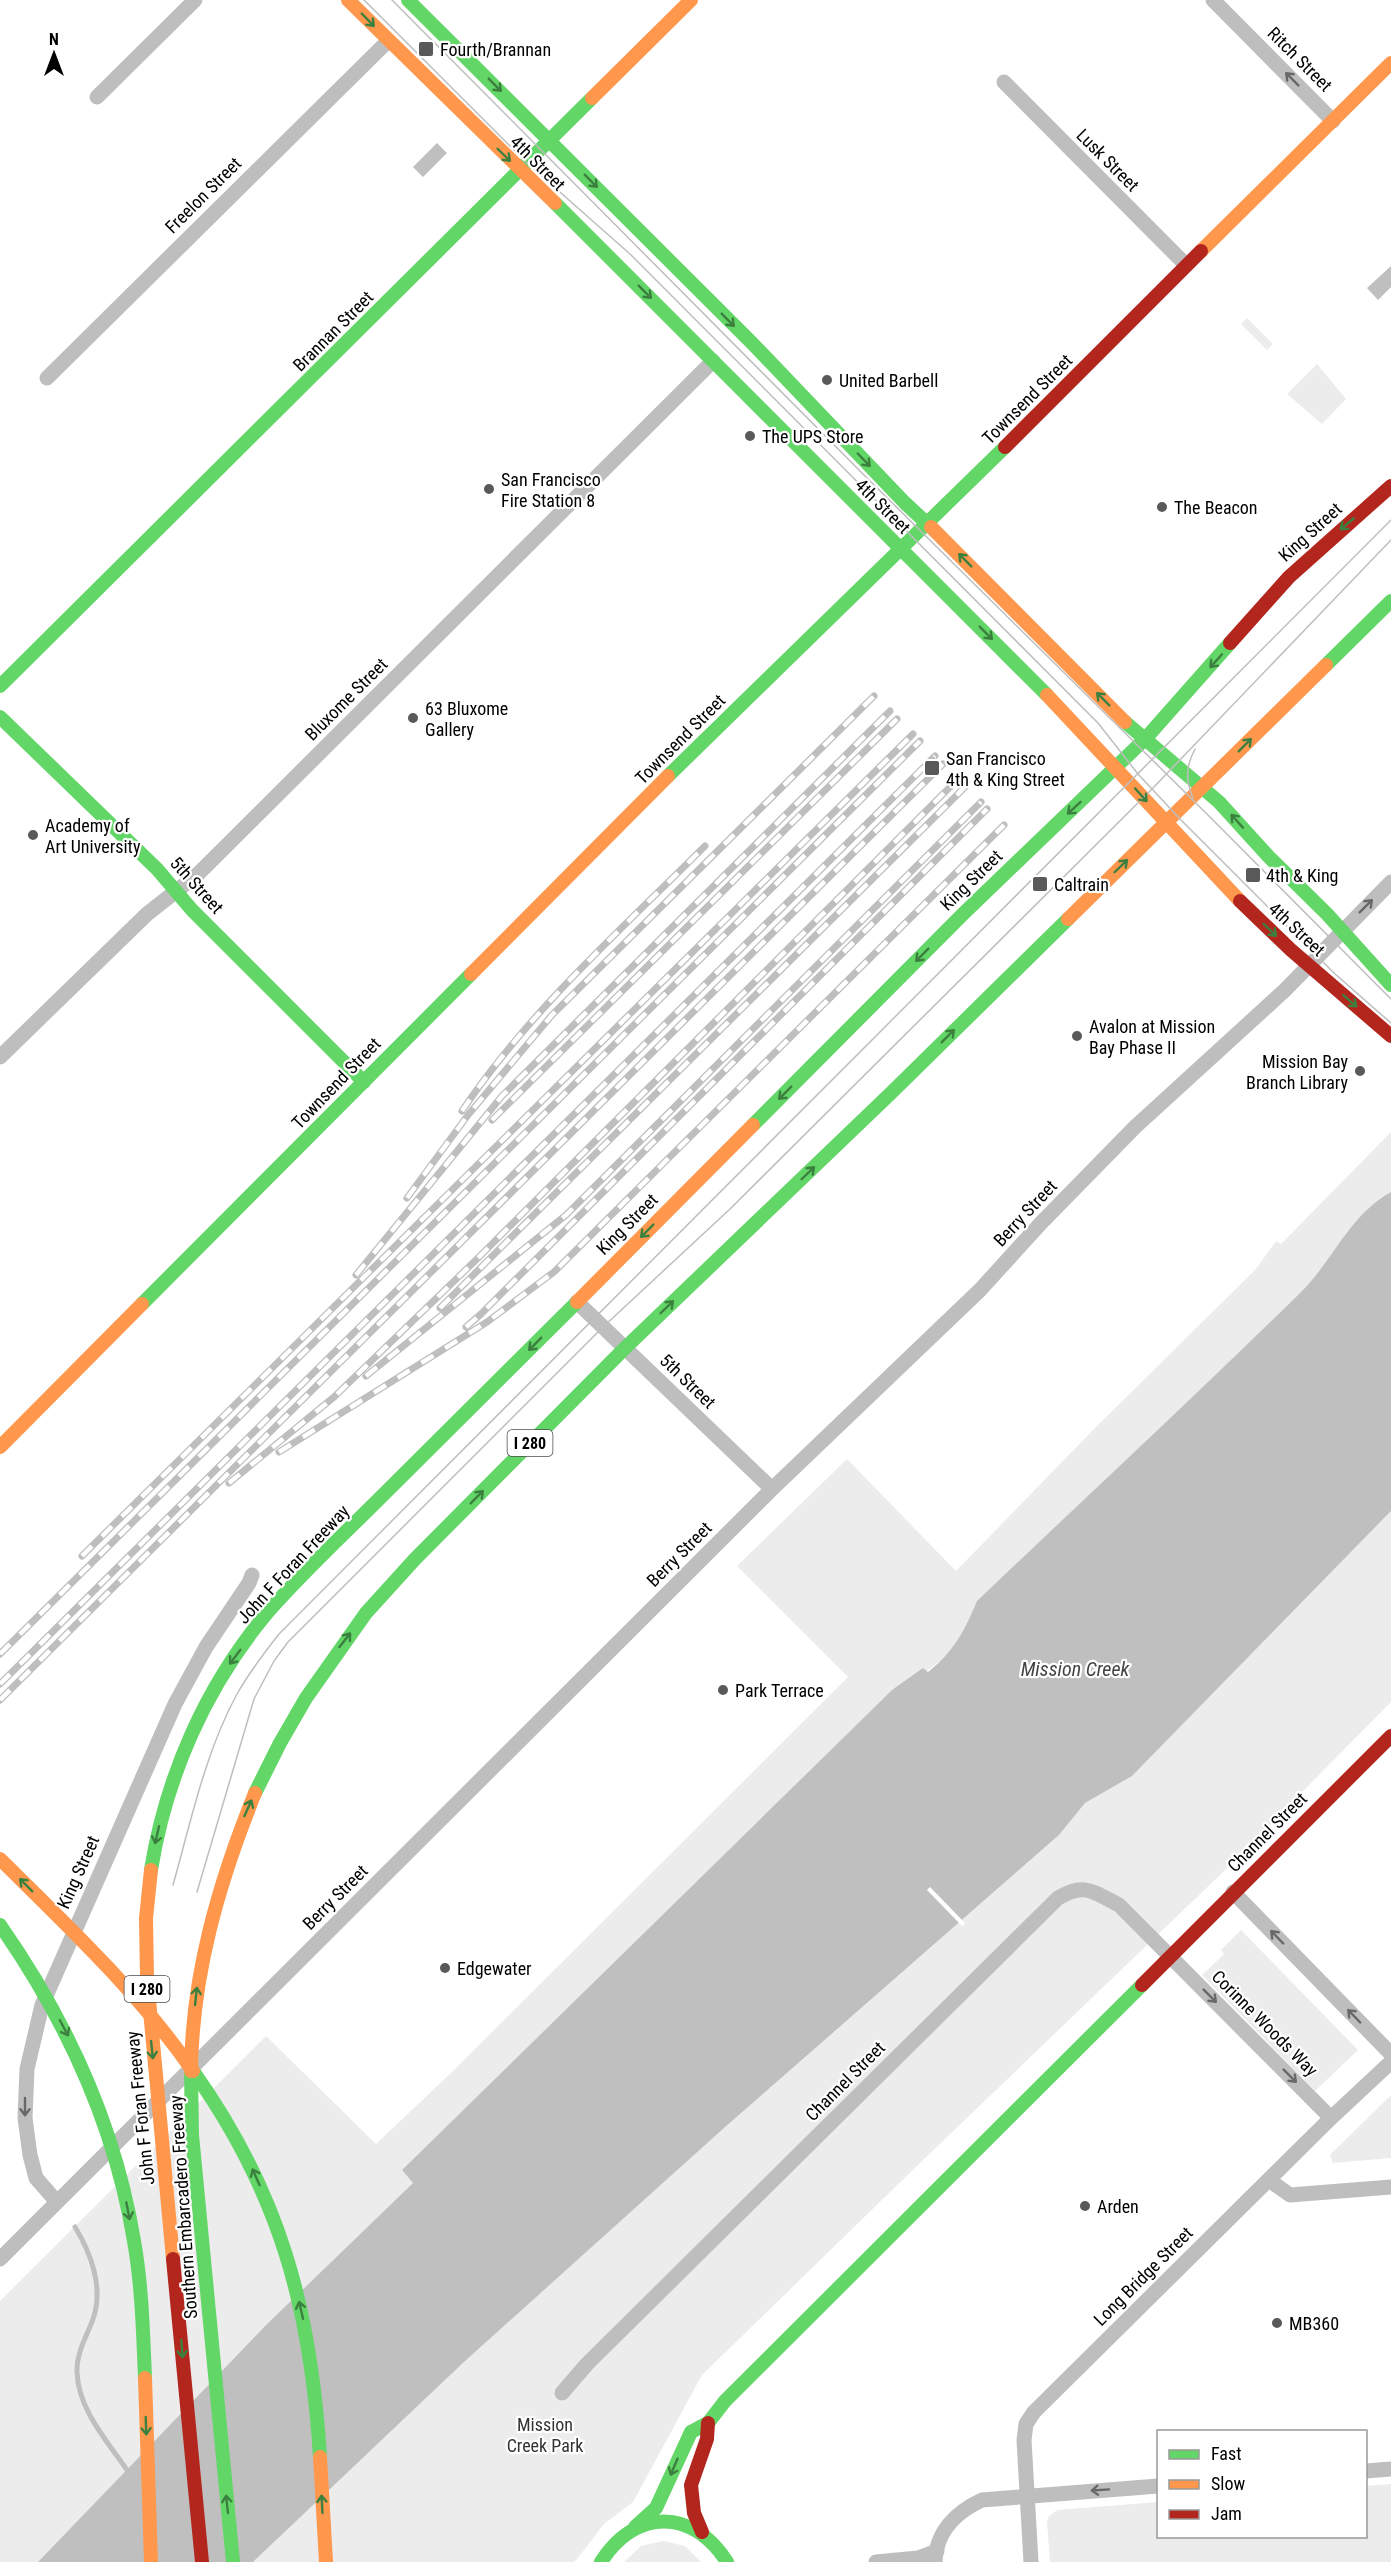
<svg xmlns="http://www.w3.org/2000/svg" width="1391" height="2562" viewBox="0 0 1391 2562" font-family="'Roboto Condensed',sans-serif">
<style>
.green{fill:#ececec}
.water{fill:#bfbfbf}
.pier{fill:#fff}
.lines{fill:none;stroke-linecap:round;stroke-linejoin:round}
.stream{stroke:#bfbfbf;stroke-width:5}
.street{stroke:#bebebe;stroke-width:15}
.fast{stroke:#63d668;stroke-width:14}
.slow{stroke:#ff974d;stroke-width:14}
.jam{stroke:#b3261e;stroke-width:14}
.tram{stroke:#bebebe;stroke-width:1.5}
.rail-casing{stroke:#bebebe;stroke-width:7}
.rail{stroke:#fff;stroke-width:4.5;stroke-dasharray:14;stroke-linecap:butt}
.oneway{stroke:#3b803e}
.oneway2{stroke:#686868}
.poi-dot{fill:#595959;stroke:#fff;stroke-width:2}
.labels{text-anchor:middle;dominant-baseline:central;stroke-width:4.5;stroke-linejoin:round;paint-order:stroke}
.shield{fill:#fff;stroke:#4c4c4c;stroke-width:1.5}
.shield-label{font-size:16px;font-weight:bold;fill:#000}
.poi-label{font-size:18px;fill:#000;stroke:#fff;text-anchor:start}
.street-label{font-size:18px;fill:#000;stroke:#fff}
.park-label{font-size:18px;fill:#333;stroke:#fff}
.water-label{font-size:20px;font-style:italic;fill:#444;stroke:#fff}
</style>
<rect width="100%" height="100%" fill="#fff"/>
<path class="green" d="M 1247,318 L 1273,344 L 1267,350 L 1241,324 Z
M 1317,364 L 1346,399 L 1322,424 L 1287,394 Z
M 1391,1132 L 1391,1192 C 1349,1215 1333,1261 1300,1293 C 1194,1397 1085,1498 978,1601 C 956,1653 942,1665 892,1690 L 402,2170 L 413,2183 L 266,2325 L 38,2562 L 0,2562 L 0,2301 L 266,2036 L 376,2144 L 454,2070 L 848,1677 L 737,1566 L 847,1459 L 956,1571 L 1094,1429 L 1256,1269 L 1276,1241 L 1281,1244 Z
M 1391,1511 L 1391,1702 L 1221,1874 L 921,2162 L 702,2375 L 633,2502 L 604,2524 L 577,2559 L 574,2562 L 253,2562 L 464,2362 L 724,2128 L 1059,1835 L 1085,1803 L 1132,1776 Z
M 1241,1930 L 1358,2050 L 1315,2091 L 1202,1975 L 1224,1954 L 1221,1950 Z
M 1391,2095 L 1391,2158 L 1333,2163 L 1330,2155 Z
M 1391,2484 L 1391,2562 L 1050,2562 L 1047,2521 L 1049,2516 L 1057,2510 L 1158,2502 L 1158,2536 L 1366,2536 L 1366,2486 Z
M 663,2541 L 685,2546 L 701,2562 L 624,2562 L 641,2546 Z"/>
<path class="water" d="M 437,143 L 447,153 L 423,177 L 413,167 Z
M 1391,266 L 1391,287 L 1378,300 L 1367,288 Z
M 1391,1192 L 1391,1511 L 1132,1776 L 1085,1803 L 1059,1835 L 724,2128 L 464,2362 L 253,2562 L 38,2562 L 266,2325 L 413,2183 L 402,2170 L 892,1690 L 923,1668 L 928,1672 C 954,1651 964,1632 977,1601 C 1085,1498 1194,1397 1300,1293 C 1333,1261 1349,1215 1391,1192 Z"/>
<path class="pier" d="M 930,1887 L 965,1923 L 962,1926 L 927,1890 Z"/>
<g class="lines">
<path class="stream" d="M 75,2227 C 91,2253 104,2288 93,2319 C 87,2336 76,2353 77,2372 C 78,2409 107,2441 127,2470"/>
<path class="street" d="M 1213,0 L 1333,121
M 1004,82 L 1186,265
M 97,97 L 195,0
M 47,378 L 388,41
M 0,1057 L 147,914 L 198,874 L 713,361
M 577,1302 L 772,1489
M 1233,1892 L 1391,2054
M 1269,2180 L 1290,2195 L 1391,2187
M 57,2202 L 36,2178 L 30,2155 L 25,2118 L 27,2069 L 42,2005 L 175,1704 L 206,1647 L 249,1583 L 252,1575
M 0,2259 L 772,1489 L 980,1290 L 1041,1223 L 1135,1127 L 1284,991 L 1391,882
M 562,2393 L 587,2364 L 1058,1898 C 1085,1882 1093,1892 1119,1905 L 1331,2118
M 1366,2471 L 1391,2469
M 876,2562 L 918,2558 L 937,2551
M 935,2562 C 936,2532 956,2512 982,2500 L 1158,2486
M 1031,2562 L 1024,2440 L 1026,2424 L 1034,2412 L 1331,2118 L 1391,2062"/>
<path class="fast" d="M 408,0 L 752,343 L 905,503 L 931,527
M 555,203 L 1047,695
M 1326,665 L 1391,601
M 0,686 L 592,98
M 0,717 L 157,869 L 192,910 L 364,1082
M 1125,722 L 1219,802 L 1269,857 L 1327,914 L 1391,985
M 668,776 L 1005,447
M 753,1125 L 964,913 L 1146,738 L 1230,643
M 142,1304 L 471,974
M 625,1348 L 891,1093 L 1068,919
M 255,1793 L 280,1743 L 306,1698 L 366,1613 L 415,1559 L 625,1348
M 151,1870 C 166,1776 206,1686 267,1613 C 302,1573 341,1537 378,1500 C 444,1434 511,1368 577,1302
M 0,1925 C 67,2021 115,2125 134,2241 C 142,2286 143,2332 145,2378
M 191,2071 L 192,2135 L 233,2562
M 193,2071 C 280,2193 311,2309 320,2457
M 635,2527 L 656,2508 L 691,2432 L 708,2423 L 725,2401 L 1142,1985
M 601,2562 C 635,2508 693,2508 727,2562"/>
<path class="slow" d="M 348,0 L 555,203
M 592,98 L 691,0
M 1201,251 L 1391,63
M 931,527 L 1125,722
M 1047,695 L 1240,901
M 1068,919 L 1326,665
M 471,974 L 668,776
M 577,1302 L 753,1125
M 0,1447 L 142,1304
M 0,1859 C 68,1926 138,1992 193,2071
M 151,1870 L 146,1918 L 147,1978 L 173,2259
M 191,2071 C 192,1974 219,1882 255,1793
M 145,2378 L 151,2562
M 320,2457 L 326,2562"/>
<path class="jam" d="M 1005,447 L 1201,251
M 1230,643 L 1289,577 L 1391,486
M 1240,901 L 1291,950 L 1391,1036
M 1142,1985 L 1391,1736
M 173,2259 L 202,2562
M 702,2532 L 694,2513 L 691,2485 L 707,2439 L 708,2423"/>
<path class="tram" d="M 364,0 L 527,163 L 630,254 L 1098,723 L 1138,774 L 1181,820 L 1335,974 L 1391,1023
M 392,0 L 862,473 L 1207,814 L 1391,999
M 1193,798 C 1185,780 1186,766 1195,749
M 173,1885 C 191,1821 205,1753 237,1694 C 249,1673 264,1653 279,1634 L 1391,520
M 197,1892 L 254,1699 L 274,1661 L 288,1642 L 603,1327 L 730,1209 L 1152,789 L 1391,540"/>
<g class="rail-casing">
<path id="rail" d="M 462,1111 C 529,1011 620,931 705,846
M 492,1120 L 897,719
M 407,1198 L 468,1115 L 552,1015 L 874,696
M 356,1275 L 502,1096 L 890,711
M 440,1308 L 965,787
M 466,1327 L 481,1314 L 987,809
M 366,1376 L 566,1215 L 981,802
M 279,1452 L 487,1322 L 554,1272 L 1004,825
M 229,1483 L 334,1397 L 478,1258 L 958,779
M 82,1556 L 913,734
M 0,1654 L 920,741
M 0,1684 L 935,756
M 0,1700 L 943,764"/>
</g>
<use href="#rail" class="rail"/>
</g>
<defs><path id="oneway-shaft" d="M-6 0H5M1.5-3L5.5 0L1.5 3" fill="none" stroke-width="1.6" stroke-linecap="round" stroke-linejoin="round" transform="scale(1.5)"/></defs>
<g class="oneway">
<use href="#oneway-shaft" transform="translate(368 20) rotate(46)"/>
<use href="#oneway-shaft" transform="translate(495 85) rotate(45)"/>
<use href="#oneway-shaft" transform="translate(504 155) rotate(44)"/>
<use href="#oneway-shaft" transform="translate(591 181) rotate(45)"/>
<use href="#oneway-shaft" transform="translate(645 292) rotate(45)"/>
<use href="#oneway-shaft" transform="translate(728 320) rotate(45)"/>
<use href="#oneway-shaft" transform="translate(864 460) rotate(46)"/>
<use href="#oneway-shaft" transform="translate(1347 524) rotate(140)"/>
<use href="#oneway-shaft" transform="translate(965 560) rotate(-135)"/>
<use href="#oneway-shaft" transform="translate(986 633) rotate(45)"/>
<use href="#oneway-shaft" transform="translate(1216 661) rotate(132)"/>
<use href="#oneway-shaft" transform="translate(1103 699) rotate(-135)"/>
<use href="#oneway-shaft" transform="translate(1245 745) rotate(-45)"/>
<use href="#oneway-shaft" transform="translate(1141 795) rotate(48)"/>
<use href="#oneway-shaft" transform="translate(1074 808) rotate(137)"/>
<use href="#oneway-shaft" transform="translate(1237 821) rotate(-132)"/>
<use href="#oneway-shaft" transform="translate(1121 866) rotate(-44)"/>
<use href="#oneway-shaft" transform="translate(1270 930) rotate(44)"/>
<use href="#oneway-shaft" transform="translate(922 955) rotate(135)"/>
<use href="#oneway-shaft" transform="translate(1350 1001) rotate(41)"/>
<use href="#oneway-shaft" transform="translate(948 1036) rotate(-45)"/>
<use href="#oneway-shaft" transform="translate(785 1093) rotate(135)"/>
<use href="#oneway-shaft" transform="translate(808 1173) rotate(-44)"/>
<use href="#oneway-shaft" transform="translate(647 1231) rotate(135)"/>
<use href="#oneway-shaft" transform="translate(667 1307) rotate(-44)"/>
<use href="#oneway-shaft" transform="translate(535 1344) rotate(135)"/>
<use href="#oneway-shaft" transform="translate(477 1497) rotate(-45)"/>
<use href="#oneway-shaft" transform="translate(345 1640) rotate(-52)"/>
<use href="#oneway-shaft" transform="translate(235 1657) rotate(127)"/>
<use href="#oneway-shaft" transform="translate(248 1808) rotate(-66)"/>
<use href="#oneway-shaft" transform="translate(157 1835) rotate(103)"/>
<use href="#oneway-shaft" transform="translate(26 1885) rotate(-135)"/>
<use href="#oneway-shaft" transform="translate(196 1996) rotate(-84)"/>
<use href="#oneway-shaft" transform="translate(64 2028) rotate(62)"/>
<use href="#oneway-shaft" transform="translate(152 2050) rotate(84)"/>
<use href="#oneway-shaft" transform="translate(256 2177) rotate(-114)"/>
<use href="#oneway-shaft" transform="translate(128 2211) rotate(79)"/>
<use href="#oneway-shaft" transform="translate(301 2310) rotate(-103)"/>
<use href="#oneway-shaft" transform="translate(182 2349) rotate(85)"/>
<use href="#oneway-shaft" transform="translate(146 2426) rotate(88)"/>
<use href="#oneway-shaft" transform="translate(674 2467) rotate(113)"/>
<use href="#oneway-shaft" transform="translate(227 2504) rotate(-96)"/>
<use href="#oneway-shaft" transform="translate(322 2504) rotate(-93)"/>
</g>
<g class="oneway2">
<use href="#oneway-shaft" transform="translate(1292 79) rotate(-135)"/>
<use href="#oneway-shaft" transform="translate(1366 906) rotate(-45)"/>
<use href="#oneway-shaft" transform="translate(1277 1937) rotate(-134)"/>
<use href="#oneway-shaft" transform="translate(1210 1996) rotate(45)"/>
<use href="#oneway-shaft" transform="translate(1354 2016) rotate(-134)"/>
<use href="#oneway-shaft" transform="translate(1290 2076) rotate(45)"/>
<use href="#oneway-shaft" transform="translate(25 2107) rotate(90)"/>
<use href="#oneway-shaft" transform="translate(1100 2490) rotate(176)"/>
</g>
<g class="poi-dot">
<rect x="418" y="41" width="16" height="16" rx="3"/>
<circle cx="827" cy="380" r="6"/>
<circle cx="750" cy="436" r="6"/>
<circle cx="489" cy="489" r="6"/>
<circle cx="1162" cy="507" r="6"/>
<circle cx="413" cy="718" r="6"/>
<rect x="924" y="760" width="16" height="16" rx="3"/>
<circle cx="33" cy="835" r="6"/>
<rect x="1245" y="867" width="16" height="16" rx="3"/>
<rect x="1032" y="876" width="16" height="16" rx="3"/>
<circle cx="1077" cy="1036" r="6"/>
<circle cx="1360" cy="1071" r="6"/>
<circle cx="723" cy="1690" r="6"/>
<circle cx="445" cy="1968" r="6"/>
<circle cx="1085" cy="2206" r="6"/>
<circle cx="1277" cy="2323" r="6"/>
</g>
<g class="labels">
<g class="shield">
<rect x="507.5" y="1430" width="45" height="26" rx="4.5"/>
<rect x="124.5" y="1976" width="45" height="26" rx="4.5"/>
</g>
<g class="shield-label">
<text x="530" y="1443">I 280</text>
<text x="147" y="1989">I 280</text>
</g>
<g class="poi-label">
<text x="440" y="49">Fourth/Brannan</text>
<text x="839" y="380">United Barbell</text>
<text x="762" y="436">The UPS Store</text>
<text x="501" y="479">San Francisco<tspan x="501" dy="21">Fire Station 8</tspan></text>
<text x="1174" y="507">The Beacon</text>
<text x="425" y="708">63 Bluxome<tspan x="425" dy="21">Gallery</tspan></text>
<text x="946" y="758">San Francisco<tspan x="946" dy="21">4th &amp; King Street</tspan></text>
<text x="45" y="825">Academy of<tspan x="45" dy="21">Art University</tspan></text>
<text x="1266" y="875">4th &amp; King</text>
<text x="1054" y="884">Caltrain</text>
<text x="1089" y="1026">Avalon at Mission<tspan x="1089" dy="21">Bay Phase II</tspan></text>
<text x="1348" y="1061" text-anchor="end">Mission Bay<tspan x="1348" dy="21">Branch Library</tspan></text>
<text x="735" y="1690">Park Terrace</text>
<text x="457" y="1968">Edgewater</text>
<text x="1097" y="2206">Arden</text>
<text x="1289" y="2323">MB360</text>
</g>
<g class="street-label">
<text transform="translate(1300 59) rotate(45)">Ritch Street</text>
<text transform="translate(1108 160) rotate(45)">Lusk Street</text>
<text transform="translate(538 163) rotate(45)">4th Street</text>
<text transform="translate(203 195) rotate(-45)">Freelon Street</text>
<text transform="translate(333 331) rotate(-45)">Brannan Street</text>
<text transform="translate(1027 399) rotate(-45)">Townsend Street</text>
<text transform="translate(883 506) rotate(45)">4th Street</text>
<text transform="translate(1310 532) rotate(-42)">King Street</text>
<text transform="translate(346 699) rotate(-45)">Bluxome Street</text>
<text transform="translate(680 739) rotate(-45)">Townsend Street</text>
<text transform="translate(971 880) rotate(-44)">King Street</text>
<text transform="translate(197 885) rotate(48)">5th Street</text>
<text transform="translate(1297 929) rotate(43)">4th Street</text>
<text transform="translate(336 1083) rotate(-46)">Townsend Street</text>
<text transform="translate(1025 1213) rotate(-47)">Berry Street</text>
<text transform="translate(627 1224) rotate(-45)">King Street</text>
<text transform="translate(688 1381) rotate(44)">5th Street</text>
<text transform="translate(679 1554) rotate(-45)">Berry Street</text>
<text transform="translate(293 1564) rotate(-47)">John F Foran Freeway</text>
<text transform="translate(1267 1832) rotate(-45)">Channel Street</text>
<text transform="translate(78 1872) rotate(-66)">King Street</text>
<text transform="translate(335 1897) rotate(-45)">Berry Street</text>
<text transform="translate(1265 2023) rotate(45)">Corinne Woods Way</text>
<text transform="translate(845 2081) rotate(-45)">Channel Street</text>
<text transform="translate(140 2108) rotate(-96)">John F Foran Freeway</text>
<text transform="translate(183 2207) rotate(-94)">Southern Embarcadero Freeway</text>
<text transform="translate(1143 2276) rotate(-45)">Long Bridge Street</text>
</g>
<g class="park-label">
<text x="545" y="2424">Mission<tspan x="545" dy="21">Creek Park</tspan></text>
</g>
<g class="water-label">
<text x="1075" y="1669">Mission Creek</text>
</g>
</g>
<rect x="1157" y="2430" width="210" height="108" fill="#ffffff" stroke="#999999" stroke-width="1.5"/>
<rect x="1169" y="2450" width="30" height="9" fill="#63d668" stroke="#999999" stroke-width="1.5"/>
<text x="1211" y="2460" font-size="18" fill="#000000">Fast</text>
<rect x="1169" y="2480" width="30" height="9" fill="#ff974d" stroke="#999999" stroke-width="1.5"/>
<text x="1211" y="2490" font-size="18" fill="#000000">Slow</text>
<rect x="1169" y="2510" width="30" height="9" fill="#b3261e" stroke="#999999" stroke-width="1.5"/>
<text x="1211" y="2520" font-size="18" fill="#000000">Jam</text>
<g transform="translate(54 54)" stroke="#ffffff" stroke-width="4.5" paint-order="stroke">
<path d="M0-4.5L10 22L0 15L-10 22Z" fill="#000000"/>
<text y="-9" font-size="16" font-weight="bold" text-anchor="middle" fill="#000000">N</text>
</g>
</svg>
